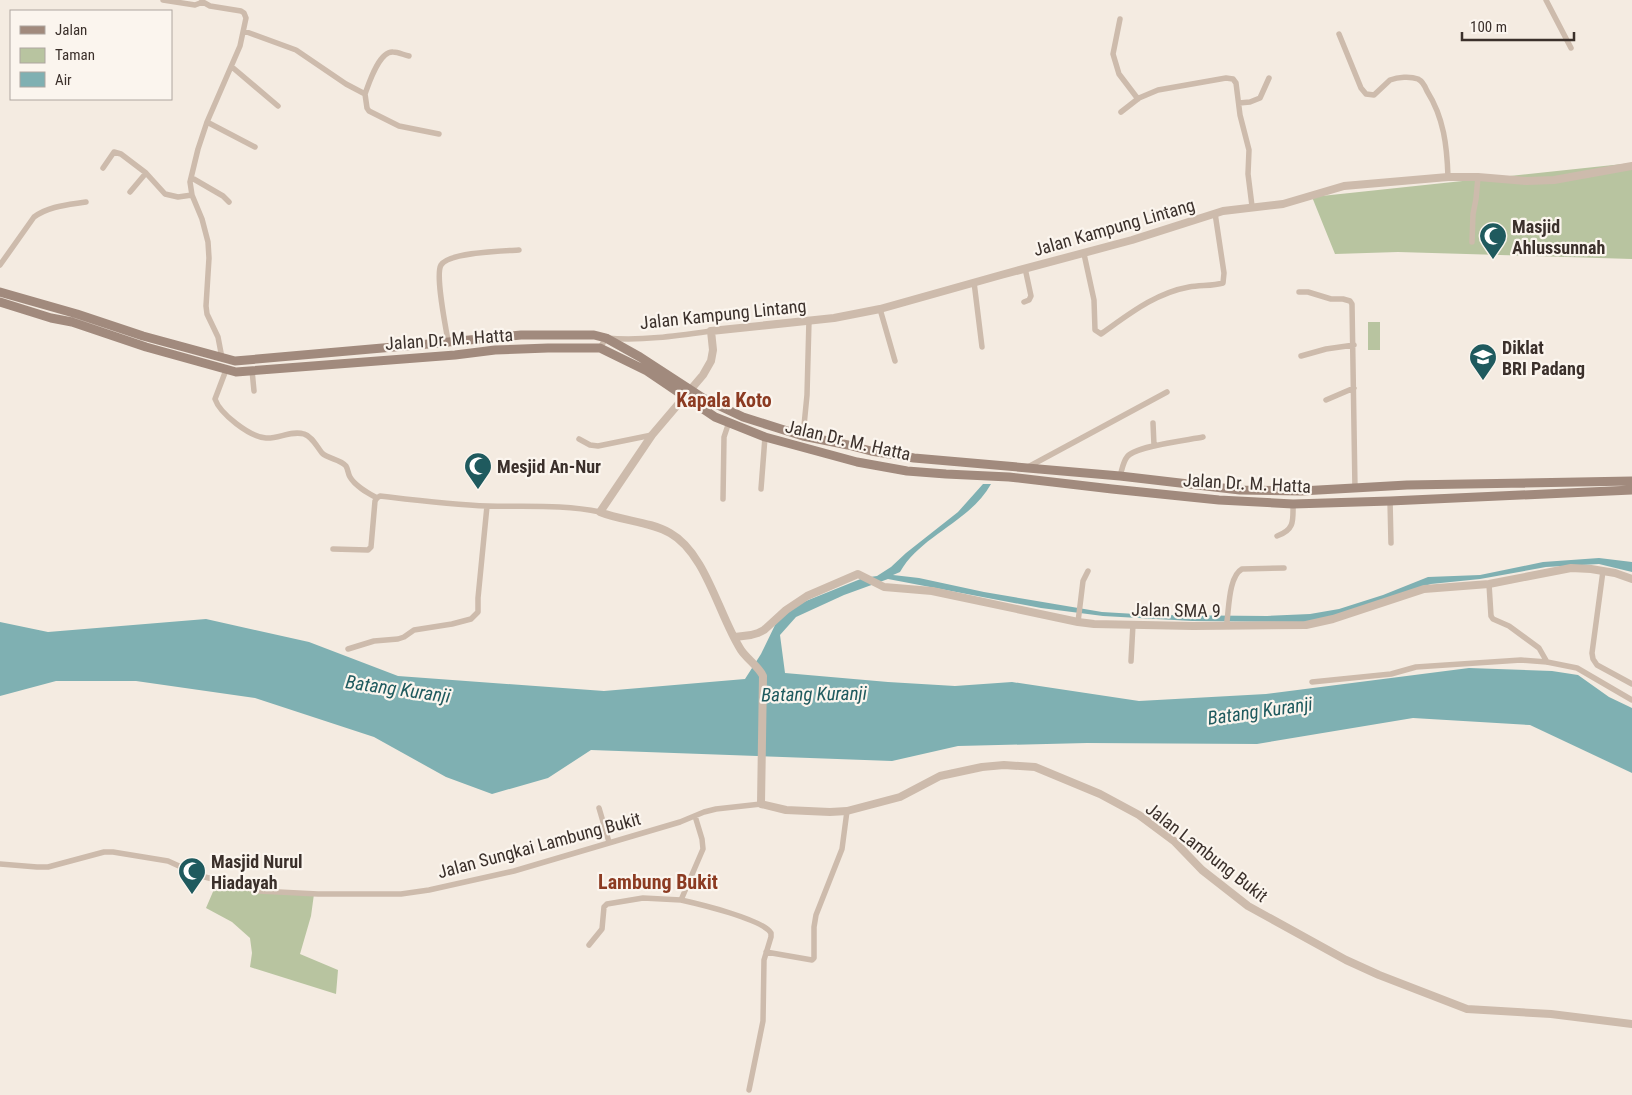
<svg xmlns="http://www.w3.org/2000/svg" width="1632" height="1095" viewBox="0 0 1632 1095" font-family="'Roboto Condensed',sans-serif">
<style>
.green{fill:#b8c4a0}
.water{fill:#7fb0b2}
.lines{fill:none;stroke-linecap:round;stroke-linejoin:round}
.minor{stroke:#cdbbac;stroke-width:5.5}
.tertiary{stroke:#cdbbac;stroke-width:8}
.secondary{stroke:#a18a7d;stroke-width:9}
.labels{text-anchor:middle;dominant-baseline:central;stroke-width:4.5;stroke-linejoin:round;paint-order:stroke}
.poi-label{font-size:18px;font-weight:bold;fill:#3b302b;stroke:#fbf5ee;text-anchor:start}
.street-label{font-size:18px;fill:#3b302b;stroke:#fbf5ee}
.water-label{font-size:19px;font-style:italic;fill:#1f5a5e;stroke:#fbf5ee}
.quarter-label{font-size:20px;font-weight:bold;fill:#8c3b22;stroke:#fbf5ee}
</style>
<rect width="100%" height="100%" fill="#f4ebe1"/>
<path class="green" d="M 1632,163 L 1632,259 L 1398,252 L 1335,254 L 1312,197 Z
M 1368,322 L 1380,322 L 1380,350 L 1368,350 Z
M 215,887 L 227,887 L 314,894 L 311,916 L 300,954 L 338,970 L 336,994 L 250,967 L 252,953 L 250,938 L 232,922 L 206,908 Z"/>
<path class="water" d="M 983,484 L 991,484 C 970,522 921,535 900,572 L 893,575 L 919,578 L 984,592 L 1102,612 L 1153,615 L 1267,616 L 1310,614 L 1339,609 L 1383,595 L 1428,577 L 1480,575 L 1543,562 L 1599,558 L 1632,562 L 1632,572 L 1599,564 L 1546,567 L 1480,579 L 1431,584 L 1323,619 L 1303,622 L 1192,621 L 1103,616 L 1041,608 L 888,579 L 844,595 L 796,617 L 780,635 L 785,673 L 888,682 L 955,686 L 1012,682 L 1139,701 L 1266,694 L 1469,668 L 1552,671 L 1578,675 L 1609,697 L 1632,708 L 1632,773 L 1530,725 L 1413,718 L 1257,744 L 1087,743 L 958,746 L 892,761 L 591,750 L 548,778 L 492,794 L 446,777 L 374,737 L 255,698 L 136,681 L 56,681 L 0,696 L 0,622 L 48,632 L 206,619 L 309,642 L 398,676 L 604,691 L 745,679 L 761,654 L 777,621 L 801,603 L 863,578 L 877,576 L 891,567 L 906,553 L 958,512 Z"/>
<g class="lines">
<path class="minor" d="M 163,0 L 195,5 L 203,2
M 202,0 L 203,2 L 210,6 L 241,11 L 244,13 L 246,18 L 240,46 L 207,122 L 198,149 L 190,182 L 192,195 L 202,219 L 208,242 L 209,258 L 206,306 L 207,314 L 218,337 L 222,358
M 1546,0 L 1571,48
M 1120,19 L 1113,54 L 1119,74 L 1138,99
M 244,31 L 296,50 L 346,84 L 365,94 L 367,108 L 369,111 L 399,126 L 439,134
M 1339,34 L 1361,88 L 1366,94 L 1374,95 L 1390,80 C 1398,77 1410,76 1418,79 C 1422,81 1425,86 1427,91 C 1444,118 1447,146 1448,177
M 232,67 L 278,106
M 365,94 C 369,83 379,51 393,52 C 398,52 404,55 409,56
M 1239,103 L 1250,102 L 1260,98 L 1269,78
M 1121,112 L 1139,98 L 1158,90 L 1226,78 L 1233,79 L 1236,83 L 1240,115 L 1249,150 L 1248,174 L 1252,206
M 207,122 L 255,147
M 103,168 L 114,152 L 121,154 L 146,173 L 165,194 L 178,197 L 192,195
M 192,178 L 223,196 L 229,202
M 130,192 L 146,173
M 1472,242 L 1473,214 L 1476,199 L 1478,177
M 1084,254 L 1094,300 L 1095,330 L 1101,334 C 1128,315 1155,293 1189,287 C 1200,285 1213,286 1223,283 L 1224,273 L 1215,213
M 0,265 L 34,217 C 49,206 67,205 86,202
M 974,282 L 982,347
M 1299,292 L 1308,292 L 1331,299 L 1343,299 L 1350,301 L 1352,304 L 1355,489
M 1024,302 L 1029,300 L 1031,296 L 1025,268
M 880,309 L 895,361
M 448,341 C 446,328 435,275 441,265 C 449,252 504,251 519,250
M 600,348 L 606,338 C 642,341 676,336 711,331
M 1301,356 L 1326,349 L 1354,345
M 226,370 L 215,399 C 220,414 250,437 266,438 C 278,439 292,430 304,434 C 312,436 317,447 322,453 C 328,459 340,459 346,466 C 348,469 348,474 350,477 C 355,486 368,493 377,498 L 380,496 L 389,497 C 422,501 455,505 488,506 C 525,507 564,504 600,512
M 252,370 L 254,391
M 1326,400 L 1354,388
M 1153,423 L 1154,445
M 803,436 L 807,395 L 809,320
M 579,439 L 590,445 L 598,446 L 652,435
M 1028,467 L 1167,392
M 1120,476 C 1122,470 1123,462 1127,457 C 1134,446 1189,440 1203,437
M 761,489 L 765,437
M 723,499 L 724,437 L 729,422
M 1390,501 L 1391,543
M 1277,536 C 1295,530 1293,520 1293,504
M 333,549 L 368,550 L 371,547 L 375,501 L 377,498
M 1603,571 L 1592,653 L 1593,659 L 1597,665 L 1632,684
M 1489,584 L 1491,616 L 1493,619 L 1509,626 L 1539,648 L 1547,662
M 1078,622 L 1083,581 L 1088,571
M 1228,626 L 1227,621 C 1229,607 1229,576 1242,569 L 1284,568
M 348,649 L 374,641 L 398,639 L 404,637 L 414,630 L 452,624 L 471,619 L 478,612 L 478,598 L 487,506
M 1131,661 L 1133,624
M 1312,682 L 1391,674 L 1416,667 L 1521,660 L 1547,662 L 1577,668 L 1632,700
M 599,808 L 609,842
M 0,864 L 37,867 L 48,867 L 104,852 L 113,852 L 168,861 L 201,876 L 259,891 L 318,894 L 401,894 L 429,890 L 514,871 L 680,822 L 704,812 L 716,809 L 761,804
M 681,900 C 699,904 762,919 771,933 L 771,937 L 764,960 L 763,1021 L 749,1090
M 589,945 L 602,929 L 604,907 L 607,904 L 643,898 L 681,900 L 703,849 L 702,839 L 695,816
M 766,952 L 812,960 L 814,958 L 814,927 L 816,915 L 842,849 L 847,811"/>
<path class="tertiary" d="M 1632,166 L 1554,180 L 1527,181 L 1478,177 L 1448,177 L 1344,186 L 1283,204 L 1223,211 L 1132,240 L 1001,275 L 880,309 L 834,318 L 711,331 L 713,350 L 711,361 L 703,375 L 652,435 L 600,512 C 622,521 649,521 670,533 C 706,553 719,616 741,650 C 747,659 759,667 763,676 L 761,804 L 786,810 L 830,812 L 847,811 L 900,797 L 940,776 L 982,767 L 1004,765 L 1035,767 L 1100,794 L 1139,815 L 1174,841 L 1202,870 L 1248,906 L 1346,960 L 1379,975 L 1467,1009 L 1551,1014 L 1632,1024
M 735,637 L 751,635 L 758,633 L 764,630 L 786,610 L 807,596 L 858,574 L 884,587 L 932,591 L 1078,622 L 1094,624 L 1193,626 L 1306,625 L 1333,619 L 1424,589 L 1489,584 L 1571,568 L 1591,569 L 1615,573 L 1632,579"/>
<path class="secondary" d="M 0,292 L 77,314 L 143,336 L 235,361 L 428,344 L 521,335 L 594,335 L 606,338 L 640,357 L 703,398 L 743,417 L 803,436 L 848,445 L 871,451 L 914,458 L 1120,476 L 1240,490 L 1301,491 L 1407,485 L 1632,481
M 0,302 L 51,318 L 72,322 L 146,347 L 236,372 L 455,355 L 495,350 L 548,348 L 600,348 L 647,371 L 715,417 L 765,437 L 857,462 L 907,471 L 946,474 L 1009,477 L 1112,489 L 1219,500 L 1293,504 L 1390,501 L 1632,490"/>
</g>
<defs>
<g id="mosque-pin" transform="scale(1.4375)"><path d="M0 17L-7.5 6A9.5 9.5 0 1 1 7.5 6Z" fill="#1f5a5e" stroke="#fbf5ee"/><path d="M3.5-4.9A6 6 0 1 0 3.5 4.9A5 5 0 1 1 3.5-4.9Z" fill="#fff"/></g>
<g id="school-pin" transform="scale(1.4375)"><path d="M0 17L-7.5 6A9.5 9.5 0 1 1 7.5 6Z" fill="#1f5a5e" stroke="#fbf5ee"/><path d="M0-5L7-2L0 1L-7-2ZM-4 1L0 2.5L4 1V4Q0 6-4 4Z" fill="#fff"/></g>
</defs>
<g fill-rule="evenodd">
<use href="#mosque-pin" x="1493" y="236"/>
<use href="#school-pin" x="1483" y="357"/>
<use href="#mosque-pin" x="478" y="466"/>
<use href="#mosque-pin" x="192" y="871"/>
</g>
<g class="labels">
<g class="poi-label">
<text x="1512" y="226">Masjid<tspan x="1512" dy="21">Ahlussunnah</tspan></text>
<text x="1502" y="347">Diklat<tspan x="1502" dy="21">BRI Padang</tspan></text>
<text x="497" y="466">Mesjid An-Nur</text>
<text x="211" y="861">Masjid Nurul<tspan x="211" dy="21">Hiadayah</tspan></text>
</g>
<g class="street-label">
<text transform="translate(1114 227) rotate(-16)">Jalan Kampung Lintang</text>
<text transform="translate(723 314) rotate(-6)">Jalan Kampung Lintang</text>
<text transform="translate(449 339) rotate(-4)">Jalan Dr. M. Hatta</text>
<text transform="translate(848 440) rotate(13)">Jalan Dr. M. Hatta</text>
<text transform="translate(1247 483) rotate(3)">Jalan Dr. M. Hatta</text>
<text transform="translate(1176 610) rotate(1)">Jalan SMA 9</text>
<text transform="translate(539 845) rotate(-15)">Jalan Sungkai Lambung Bukit</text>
<text transform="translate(1207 852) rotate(38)">Jalan Lambung Bukit</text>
</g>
<g class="water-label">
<text transform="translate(398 689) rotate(8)">Batang Kuranji</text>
<text transform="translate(814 694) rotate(-1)">Batang Kuranji</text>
<text transform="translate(1260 711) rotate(-8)">Batang Kuranji</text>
</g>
<g class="quarter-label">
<text x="724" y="400">Kapala Koto</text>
<text x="658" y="882">Lambung Bukit</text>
</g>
</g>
<rect x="10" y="10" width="162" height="90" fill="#fbf5ee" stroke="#aea6a0"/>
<rect x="20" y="26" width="25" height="8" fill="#a18a7d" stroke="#aea6a0"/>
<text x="55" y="35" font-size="15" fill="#3b302b">Jalan</text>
<rect x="20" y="48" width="25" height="15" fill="#b8c4a0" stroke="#aea6a0"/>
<text x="55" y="60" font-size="15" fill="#3b302b">Taman</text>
<rect x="20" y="72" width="25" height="15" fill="#7fb0b2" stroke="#aea6a0"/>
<text x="55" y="85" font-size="15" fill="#3b302b">Air</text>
<path d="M1462 32v8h112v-8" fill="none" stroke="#3b302b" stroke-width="2.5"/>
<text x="1470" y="32" font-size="15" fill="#3b302b" stroke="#fbf5ee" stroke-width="4" paint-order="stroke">100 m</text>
</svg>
